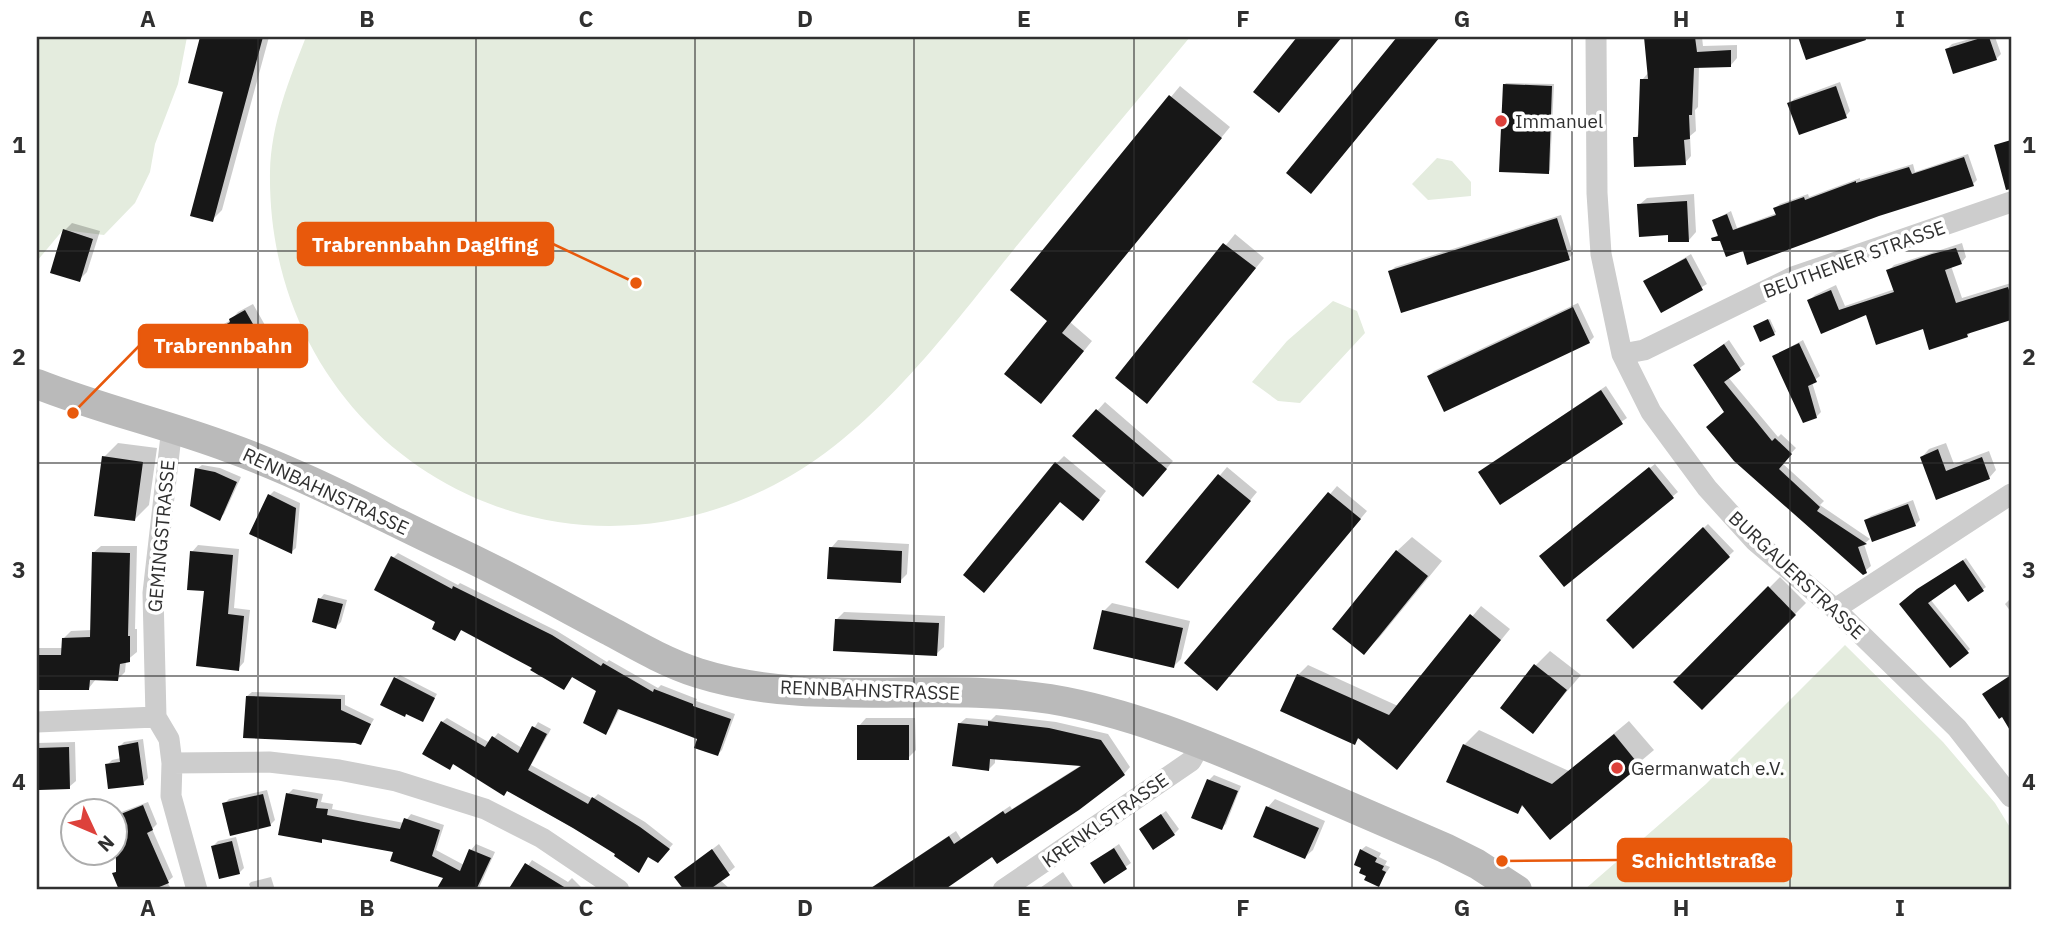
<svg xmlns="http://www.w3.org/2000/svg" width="2048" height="927" viewBox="0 0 2048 927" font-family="'IBM Plex Sans',sans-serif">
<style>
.green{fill:#e4ecde}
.shadow{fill:#0003}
.building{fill:#171717}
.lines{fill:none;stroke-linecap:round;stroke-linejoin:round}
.street{stroke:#cdcdcd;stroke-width:21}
.secondary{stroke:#bababa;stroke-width:30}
.grid{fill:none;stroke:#303030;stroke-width:2;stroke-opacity:0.55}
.poi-dot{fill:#dd413b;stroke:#fff;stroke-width:2.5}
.labels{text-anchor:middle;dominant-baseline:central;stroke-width:7;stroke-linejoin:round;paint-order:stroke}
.poi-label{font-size:19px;fill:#303030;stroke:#fff;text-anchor:start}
.street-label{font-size:19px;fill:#303030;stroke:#fff}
.leader{fill:none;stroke:#e8590c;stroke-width:2.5}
.callout-dot{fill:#e8590c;stroke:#fff;stroke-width:2.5}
.callout{fill:#e8590c;stroke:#e8590c;stroke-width:2.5}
.callout-label{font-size:21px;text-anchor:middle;font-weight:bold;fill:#fff}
.neatline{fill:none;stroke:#303030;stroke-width:2.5}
.grid-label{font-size:23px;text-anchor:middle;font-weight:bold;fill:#303030}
</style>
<rect width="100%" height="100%" fill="#fff"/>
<path class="green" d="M 37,37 L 187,37 L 178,84 L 155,144 L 150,172 L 135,203 L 104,235 L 63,230 L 37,261 Z
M 306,37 L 1190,37 C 1132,107 1073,177 1015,248 C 947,332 872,435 774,485 C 536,608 266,439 270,172 C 271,124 289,80 306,37 Z
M 1437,158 L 1452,161 L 1471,182 L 1471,196 L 1428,200 L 1412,184 Z
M 1333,301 L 1357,311 L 1365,333 L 1300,403 L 1278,401 L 1252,382 L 1287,341 Z
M 1845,645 L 1943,742 L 1995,803 L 2011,829 L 2011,890 L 1584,890 L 1706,784 Z"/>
<path class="shadow" d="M 202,37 L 269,37 L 222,210 L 212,220 L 225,91 L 190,82 Z
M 1645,37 L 1702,37 L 1703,46 L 1737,45 L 1737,58 L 1731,65 L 1699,66 L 1698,107 L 1695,110 L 1696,131 L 1690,136 L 1691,156 L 1685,163 L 1635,138 L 1640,133 L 1642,80 L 1649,72 Z
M 1977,37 L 1995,37 L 2001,54 L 1996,59 L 1947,49 L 1952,44 Z
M 1840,82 L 1850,111 L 1846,116 L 1789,104 L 1794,99 Z
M 1506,83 L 1554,84 L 1550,170 L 1548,172 L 1504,85 Z
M 1180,86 L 1230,127 L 1070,322 L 1092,341 L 1050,392 L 1049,320 L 1012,290 Z
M 1968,154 L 1977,180 L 1973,184 L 1744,249 L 1721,239 L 1713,239 L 1719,234 L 1714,220 L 1731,211 L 1737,228 L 1777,213 L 1775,208 L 1780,204 L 1808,194 L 1809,197 L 1860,178 L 1860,180 L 1913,164 L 1915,172 Z
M 1694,194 L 1696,232 L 1689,240 L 1670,234 L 1639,205 L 1647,198 Z
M 1561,215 L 1573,254 L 1569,258 L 1390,272 L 1395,267 Z
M 72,223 L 100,231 L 87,272 L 79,280 L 65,230 Z
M 1235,234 L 1264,258 L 1147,401 L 1118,378 Z
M 1962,243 L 1966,257 L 1961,263 L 1951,266 L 1962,298 L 2011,283 L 2011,318 L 1972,331 L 1967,336 L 1867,313 L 1822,332 L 1809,301 L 1815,295 L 1836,285 L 1845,306 L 1895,289 L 1888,271 L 1894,265 Z
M 1691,254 L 1707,284 L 1661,311 L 1646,281 Z
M 1578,303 L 1594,337 L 1589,342 L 1429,376 L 1434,371 Z
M 253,304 L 274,341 L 267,349 L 248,351 L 206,338 L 213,330 L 231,320 L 238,312 Z
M 1770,319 L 1776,332 L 1761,340 L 1757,325 Z
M 1729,340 L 1745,364 L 1728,377 L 1778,437 L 1781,434 L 1796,448 L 1782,463 L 1824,501 L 1820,505 L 1870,539 L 1864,544 L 1871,566 L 1865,571 L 1726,412 L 1695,365 Z
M 1803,340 L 1820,376 L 1812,382 L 1821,412 L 1816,417 L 1774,356 Z
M 1606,386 L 1627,418 L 1501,503 L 1480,472 Z
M 1105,402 L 1173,461 L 1151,487 L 1075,436 Z
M 118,443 L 157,448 L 149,505 L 135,519 L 104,457 Z
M 1946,443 L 1954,464 L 1989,451 L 1996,470 L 1989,478 L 1937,498 L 1922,457 L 1929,449 Z
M 1064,456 L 1106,491 L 1090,511 L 1056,464 Z
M 1655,464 L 1678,492 L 1565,584 L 1546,551 Z
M 202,465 L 220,468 L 241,477 L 224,514 L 219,518 L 197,469 Z
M 1227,467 L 1257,492 L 1185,579 L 1147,562 Z
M 1337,486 L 1367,511 L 1224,681 L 1187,663 Z
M 274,491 L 300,503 L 296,548 L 291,552 L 270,495 Z
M 1913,500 L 1920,520 L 1915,525 L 1866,520 L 1871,516 Z
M 1708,524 L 1734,551 L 1633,646 L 1608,620 Z
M 1412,537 L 1442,561 L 1379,638 L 1364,652 L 1397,551 Z
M 838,540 L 909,544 L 907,574 L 900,581 L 831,548 Z
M 198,545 L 239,549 L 234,608 L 250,610 L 244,662 L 238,669 L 192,552 Z
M 101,546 L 137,546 L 135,629 L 137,629 L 137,652 L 126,661 L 125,672 L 118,679 L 96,679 L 89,688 L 37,690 L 37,648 L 63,648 L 63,639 L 71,631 L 92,630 L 93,553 Z
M 398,553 L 458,585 L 460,583 L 557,631 L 607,662 L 609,660 L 658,688 L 661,685 L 697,699 L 696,701 L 735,714 L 722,750 L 718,754 L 699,738 L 620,708 L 610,728 L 605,733 L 598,691 L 573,676 L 563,688 L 534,667 L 462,629 L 455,638 L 438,622 L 393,558 Z
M 1966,558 L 1986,587 L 1969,600 L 1956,581 L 1930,599 L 1970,649 L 1951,666 L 1922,587 Z
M 1780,577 L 1806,603 L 1702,708 L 1676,682 Z
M 324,594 L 347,600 L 341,622 L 336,627 L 320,599 Z
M 2011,598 L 2011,612 L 2005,604 Z
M 1112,603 L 1190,621 L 1181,659 L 1173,667 L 1104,611 Z
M 1481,606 L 1510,629 L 1406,757 L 1360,737 L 1354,743 L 1298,675 L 1308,665 L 1398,706 Z
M 844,612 L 945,616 L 944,647 L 936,654 L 837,619 Z
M 1550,651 L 1581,675 L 1532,732 L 1536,665 Z
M 400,675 L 437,694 L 422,720 L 396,678 Z
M 252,692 L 345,695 L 345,705 L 374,719 L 360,743 L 247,696 Z
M 996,715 L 1056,722 L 1108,734 L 1130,767 L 1124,774 L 993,855 L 940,890 L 868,890 L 956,831 L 961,839 L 1010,806 L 1012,809 L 1083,764 L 995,758 L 995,763 L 989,769 L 959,724 L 966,718 L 991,720 Z
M 447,718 L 490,743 L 498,733 L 522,748 L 538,722 L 551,729 L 531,765 L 593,799 L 598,794 L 645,822 L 673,844 L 658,861 L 649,856 L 638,871 L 617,854 L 508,790 L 454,763 L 449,768 L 442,722 Z
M 866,718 L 915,718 L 916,750 L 908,758 L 859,726 Z
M 1629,721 L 1654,750 L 1551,837 L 1524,805 L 1517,812 L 1464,745 L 1479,730 L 1569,771 Z
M 143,739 L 148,778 L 143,783 L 107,765 L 112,760 L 121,758 L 119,747 L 124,742 Z
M 75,742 L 76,781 L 69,787 L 37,789 L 37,743 Z
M 1214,775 L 1241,786 L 1226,824 L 1221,828 L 1209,780 Z
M 293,789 L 323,794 L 321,802 L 333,804 L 332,809 L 404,823 L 411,814 L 444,825 L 436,850 L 464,865 L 471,850 L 476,844 L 495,852 L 478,890 L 448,890 L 440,887 L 445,877 L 395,851 L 325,838 L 321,841 L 288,794 Z
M 267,790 L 275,820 L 270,825 L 224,804 L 229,799 Z
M 1275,799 L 1325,821 L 1313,850 L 1305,857 L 1268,807 Z
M 148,802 L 157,824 L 152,829 L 173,877 L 167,882 L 172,890 L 121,890 L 114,874 L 119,868 L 113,853 L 116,853 L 116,814 Z
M 1166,811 L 1179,829 L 1174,834 L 1146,825 Z
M 236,837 L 244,868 L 239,873 L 213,846 L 218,841 Z
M 719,844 L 735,867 L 720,880 L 731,890 L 686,890 L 677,877 Z
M 1119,844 L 1131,863 L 1104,882 L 1097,859 Z
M 1366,846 L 1381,853 L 1379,857 L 1387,861 L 1385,865 L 1390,867 L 1378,885 L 1368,875 L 1361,850 Z
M 532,860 L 568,882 L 572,878 L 584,890 L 511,890 Z
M 1063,872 L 1075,890 L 1037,890 Z
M 271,877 L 275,890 L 251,890 L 249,884 L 251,882 Z"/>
<path class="building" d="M 200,37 L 263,37 L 213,222 L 190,216 L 223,92 L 188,83 Z
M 1297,37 L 1342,37 L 1279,113 L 1253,92 Z
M 1397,37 L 1440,37 L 1311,194 L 1286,173 Z
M 1644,37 L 1695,37 L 1697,52 L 1731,50 L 1731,67 L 1694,68 L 1692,115 L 1689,115 L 1690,139 L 1684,140 L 1686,165 L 1634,167 L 1633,137 L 1638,137 L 1640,79 L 1648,79 Z
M 1798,37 L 1865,37 L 1866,40 L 1806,60 Z
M 1984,37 L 1989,37 L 1997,60 L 1953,74 L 1945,49 Z
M 1503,84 L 1552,86 L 1549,174 L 1499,172 Z
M 1836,86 L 1847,118 L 1799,135 L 1787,103 Z
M 1169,95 L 1222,138 L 1062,333 L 1084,351 L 1041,404 L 1004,374 L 1047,321 L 1010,290 Z
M 2011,140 L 2011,189 L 2006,190 L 1994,145 Z
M 1964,157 L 1974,186 L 1879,216 L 1747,265 L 1743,251 L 1726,257 L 1720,241 L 1712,241 L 1711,238 L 1718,236 L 1712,220 L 1727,214 L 1733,230 L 1776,215 L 1773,208 L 1804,197 L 1805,200 L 1856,181 L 1856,183 L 1909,167 L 1912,174 Z
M 1687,201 L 1689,242 L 1668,242 L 1668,235 L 1639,237 L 1637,204 Z
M 1557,218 L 1570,260 L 1401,313 L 1388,271 Z
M 63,229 L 93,239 L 80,282 L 50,273 Z
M 1223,243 L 1256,268 L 1147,404 L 1115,378 Z
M 1956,248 L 1962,264 L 1945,270 L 1956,303 L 2008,287 L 2011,296 L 2011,320 L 1967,334 L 1968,337 L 1929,350 L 1923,329 L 1876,345 L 1866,315 L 1821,334 L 1807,300 L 1831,290 L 1839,310 L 1894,292 L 1886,270 L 1932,254 Z
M 1686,258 L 1703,290 L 1661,313 L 1643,281 Z
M 1573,307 L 1590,343 L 1444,412 L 1427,376 Z
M 245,310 L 268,350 L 251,360 L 247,353 L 221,368 L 204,338 L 230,322 L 229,319 Z
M 1768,319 L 1775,335 L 1760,342 L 1753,326 Z
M 1799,343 L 1817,382 L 1808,386 L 1817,418 L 1803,423 L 1772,356 Z
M 1724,344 L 1741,370 L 1724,382 L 1772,441 L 1775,438 L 1792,454 L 1779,469 L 1820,507 L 1817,511 L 1867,544 L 1858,547 L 1867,573 L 1863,575 L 1734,461 L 1706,427 L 1724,412 L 1693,365 Z
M 1601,390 L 1623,424 L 1500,505 L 1478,472 Z
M 1096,409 L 1167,469 L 1143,497 L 1072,436 Z
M 1938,449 L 1946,471 L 1982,457 L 1990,479 L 1936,500 L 1920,457 Z
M 102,456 L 143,462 L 135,521 L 94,516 Z
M 1055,462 L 1100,500 L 1083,521 L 1060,502 L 984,593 L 963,575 Z
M 1649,467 L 1674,498 L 1564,587 L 1539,556 Z
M 195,468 L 215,472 L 237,482 L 220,521 L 190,506 Z
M 1218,474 L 1251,501 L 1178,589 L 1145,562 Z
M 1328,492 L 1361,519 L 1217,691 L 1184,663 Z
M 268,494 L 296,508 L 292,554 L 249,534 Z
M 1908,504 L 1916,526 L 1872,542 L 1864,520 Z
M 1703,527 L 1730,557 L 1633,649 L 1606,620 Z
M 829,547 L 902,551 L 901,583 L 827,579 Z
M 1396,550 L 1428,576 L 1364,655 L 1332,629 Z
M 190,551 L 233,555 L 228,614 L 244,616 L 239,671 L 196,666 L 204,591 L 187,590 Z
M 92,552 L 130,553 L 128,636 L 130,636 L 130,662 L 120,664 L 118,681 L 90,680 L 89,690 L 37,690 L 37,655 L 61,655 L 62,638 L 90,637 Z
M 391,556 L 452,589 L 453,586 L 552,635 L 601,666 L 603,663 L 653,692 L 654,689 L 693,704 L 693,706 L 731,719 L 718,756 L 694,748 L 697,739 L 618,709 L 606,735 L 583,723 L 596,691 L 572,677 L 564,690 L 530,670 L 532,668 L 461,630 L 455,641 L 432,629 L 435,622 L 374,590 Z
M 1963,560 L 1984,591 L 1968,602 L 1955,584 L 1928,603 L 1969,653 L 1950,668 L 1899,604 L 1917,589 Z
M 1768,586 L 1796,615 L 1702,710 L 1673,682 Z
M 318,598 L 343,604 L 336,629 L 312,622 Z
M 1102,610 L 1183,628 L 1174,668 L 1093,649 Z
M 1470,614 L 1501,640 L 1397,770 L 1358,738 L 1355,745 L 1280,711 L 1297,674 L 1389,715 Z
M 835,619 L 939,623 L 937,656 L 833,651 Z
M 1534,664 L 1567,690 L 1533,734 L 1500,708 Z
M 2011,675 L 2011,732 L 2002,717 L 1999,719 L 1982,694 Z
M 394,677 L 435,698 L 423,722 L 406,714 L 405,717 L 380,705 Z
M 246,696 L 341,699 L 341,710 L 371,724 L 361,745 L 355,743 L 243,738 Z
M 441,721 L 485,747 L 492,736 L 518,753 L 532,726 L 547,734 L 528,770 L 588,804 L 592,797 L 640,827 L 670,849 L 658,863 L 648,857 L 639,873 L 614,856 L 615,854 L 573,828 L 507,791 L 504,796 L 453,764 L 450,770 L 422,754 Z
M 988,721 L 1049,728 L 1101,740 L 1125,775 L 1079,810 L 997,864 L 992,857 L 944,890 L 868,890 L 949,836 L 954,844 L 1003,811 L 1005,814 L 1081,766 L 990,759 L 989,771 L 952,766 L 958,723 L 988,726 Z
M 857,725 L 909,725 L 909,760 L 857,760 Z
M 1614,734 L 1640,766 L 1550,840 L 1522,805 L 1518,814 L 1446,782 L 1463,744 L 1552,784 Z
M 138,742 L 144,785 L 108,789 L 105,764 L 120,762 L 118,746 Z
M 69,747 L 70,789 L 39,790 L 38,748 Z
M 1207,779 L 1238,791 L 1222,830 L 1191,818 Z
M 286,793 L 318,799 L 316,808 L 328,809 L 327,815 L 400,829 L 404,818 L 440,830 L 432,856 L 460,871 L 469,849 L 491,858 L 476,890 L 436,890 L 443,878 L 390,861 L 393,852 L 322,839 L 322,843 L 278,835 Z
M 263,794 L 271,826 L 230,836 L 222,803 Z
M 143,805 L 153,830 L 147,833 L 169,883 L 152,890 L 119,890 L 112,873 L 116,872 L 116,816 Z
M 1266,806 L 1319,828 L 1305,859 L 1253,837 Z
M 1161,814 L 1175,835 L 1153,850 L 1139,829 Z
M 232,841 L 240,874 L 219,879 L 211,846 Z
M 1114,848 L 1127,869 L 1104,884 L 1090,863 Z
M 712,849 L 730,875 L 709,890 L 684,890 L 674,877 Z
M 1360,849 L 1377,858 L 1375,862 L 1384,866 L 1382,870 L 1386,872 L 1379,887 L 1364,880 L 1366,876 L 1359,873 L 1361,868 L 1354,865 Z
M 525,863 L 569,890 L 508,890 Z"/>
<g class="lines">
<path class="street" d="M 1596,37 L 1597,193 L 1601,254 L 1622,354 L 1651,412 L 1707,488 L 1755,541 L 1835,609 L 1957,728 L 2011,797
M 1622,354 L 1644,350 L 1793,277 L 2011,202
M 172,427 L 153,593 L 156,717 L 169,739 L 172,763 L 171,796 L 197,890
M 1835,609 L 2011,494
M 37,722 L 156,717
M 172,763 L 269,762 L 339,770 L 396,781 L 485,809 L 542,838 L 619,890
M 1003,890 L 1191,761 L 1201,743"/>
<path class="secondary" d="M 37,384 C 100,409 166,424 230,448 C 305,475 377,514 449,548 C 504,573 557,603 610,631 C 639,647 667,663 698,673 C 812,709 934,681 1050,699 C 1128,712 1200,742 1272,773 C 1329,798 1387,823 1445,848 L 1477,864 L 1517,890"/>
</g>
<path class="grid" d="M 258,37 L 258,890M 476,37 L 476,890M 695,37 L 695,890M 914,37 L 914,890M 1134,37 L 1134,890M 1352,37 L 1352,890M 1572,37 L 1572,890M 1790,37 L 1790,890M 37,251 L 2011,251M 37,463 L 2011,463M 37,676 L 2011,676"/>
<g class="poi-dot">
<circle cx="1501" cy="121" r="7"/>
<circle cx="1617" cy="768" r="7"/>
</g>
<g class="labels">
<g class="poi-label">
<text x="1515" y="121">Immanuel</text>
<text x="1631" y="768">Germanwatch e.V.</text>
</g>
<g class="street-label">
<text transform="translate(1854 259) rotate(-20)">BEUTHENER STRASSE</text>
<text transform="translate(326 491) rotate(25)">RENNBAHNSTRASSE</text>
<text transform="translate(161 536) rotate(-85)">GEMINGSTRASSE</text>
<text transform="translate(1797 575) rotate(43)">BURGAUERSTRASSE</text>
<text transform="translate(870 690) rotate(2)">RENNBAHNSTRASSE</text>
<text transform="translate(1105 820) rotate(-35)">KRENKLSTRASSE</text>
</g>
</g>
<path class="leader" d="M636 283L553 244M73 413L139 346M1502 861L1618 860"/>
<g class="callout-dot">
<circle cx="636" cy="283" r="7"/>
<circle cx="73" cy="413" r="7"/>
<circle cx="1502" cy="861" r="7"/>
</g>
<g class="callout">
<rect x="298" y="223" width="255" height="42" rx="7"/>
<rect x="139" y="325" width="168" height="42" rx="7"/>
<rect x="1618" y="839" width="173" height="42" rx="7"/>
</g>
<g class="callout-label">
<text x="425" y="252">Trabrennbahn Daglfing</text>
<text x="223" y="353">Trabrennbahn</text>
<text x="1704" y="868">Schichtlstraße</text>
</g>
<rect width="2048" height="927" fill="none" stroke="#ffffff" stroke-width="77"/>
<g transform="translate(94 832) rotate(134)"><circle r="33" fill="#ffffff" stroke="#acacac" stroke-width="2"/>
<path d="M0-5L12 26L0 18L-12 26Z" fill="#dd413b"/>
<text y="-10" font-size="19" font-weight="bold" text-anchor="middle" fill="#303030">N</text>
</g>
<rect x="38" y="38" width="1972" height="850" class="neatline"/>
<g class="grid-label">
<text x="148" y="27">A</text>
<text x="367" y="27">B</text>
<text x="586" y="27">C</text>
<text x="805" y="27">D</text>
<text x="1024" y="27">E</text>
<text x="1243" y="27">F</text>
<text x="1462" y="27">G</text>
<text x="1681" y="27">H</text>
<text x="1900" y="27">I</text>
<text x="19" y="153">1</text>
<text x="2029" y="153">1</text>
<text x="19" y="365">2</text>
<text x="2029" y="365">2</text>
<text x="19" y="578">3</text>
<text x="2029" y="578">3</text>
<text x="19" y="790">4</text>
<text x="2029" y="790">4</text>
<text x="148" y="916">A</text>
<text x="367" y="916">B</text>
<text x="586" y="916">C</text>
<text x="805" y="916">D</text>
<text x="1024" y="916">E</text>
<text x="1243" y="916">F</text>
<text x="1462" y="916">G</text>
<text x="1681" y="916">H</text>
<text x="1900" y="916">I</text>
</g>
</svg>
